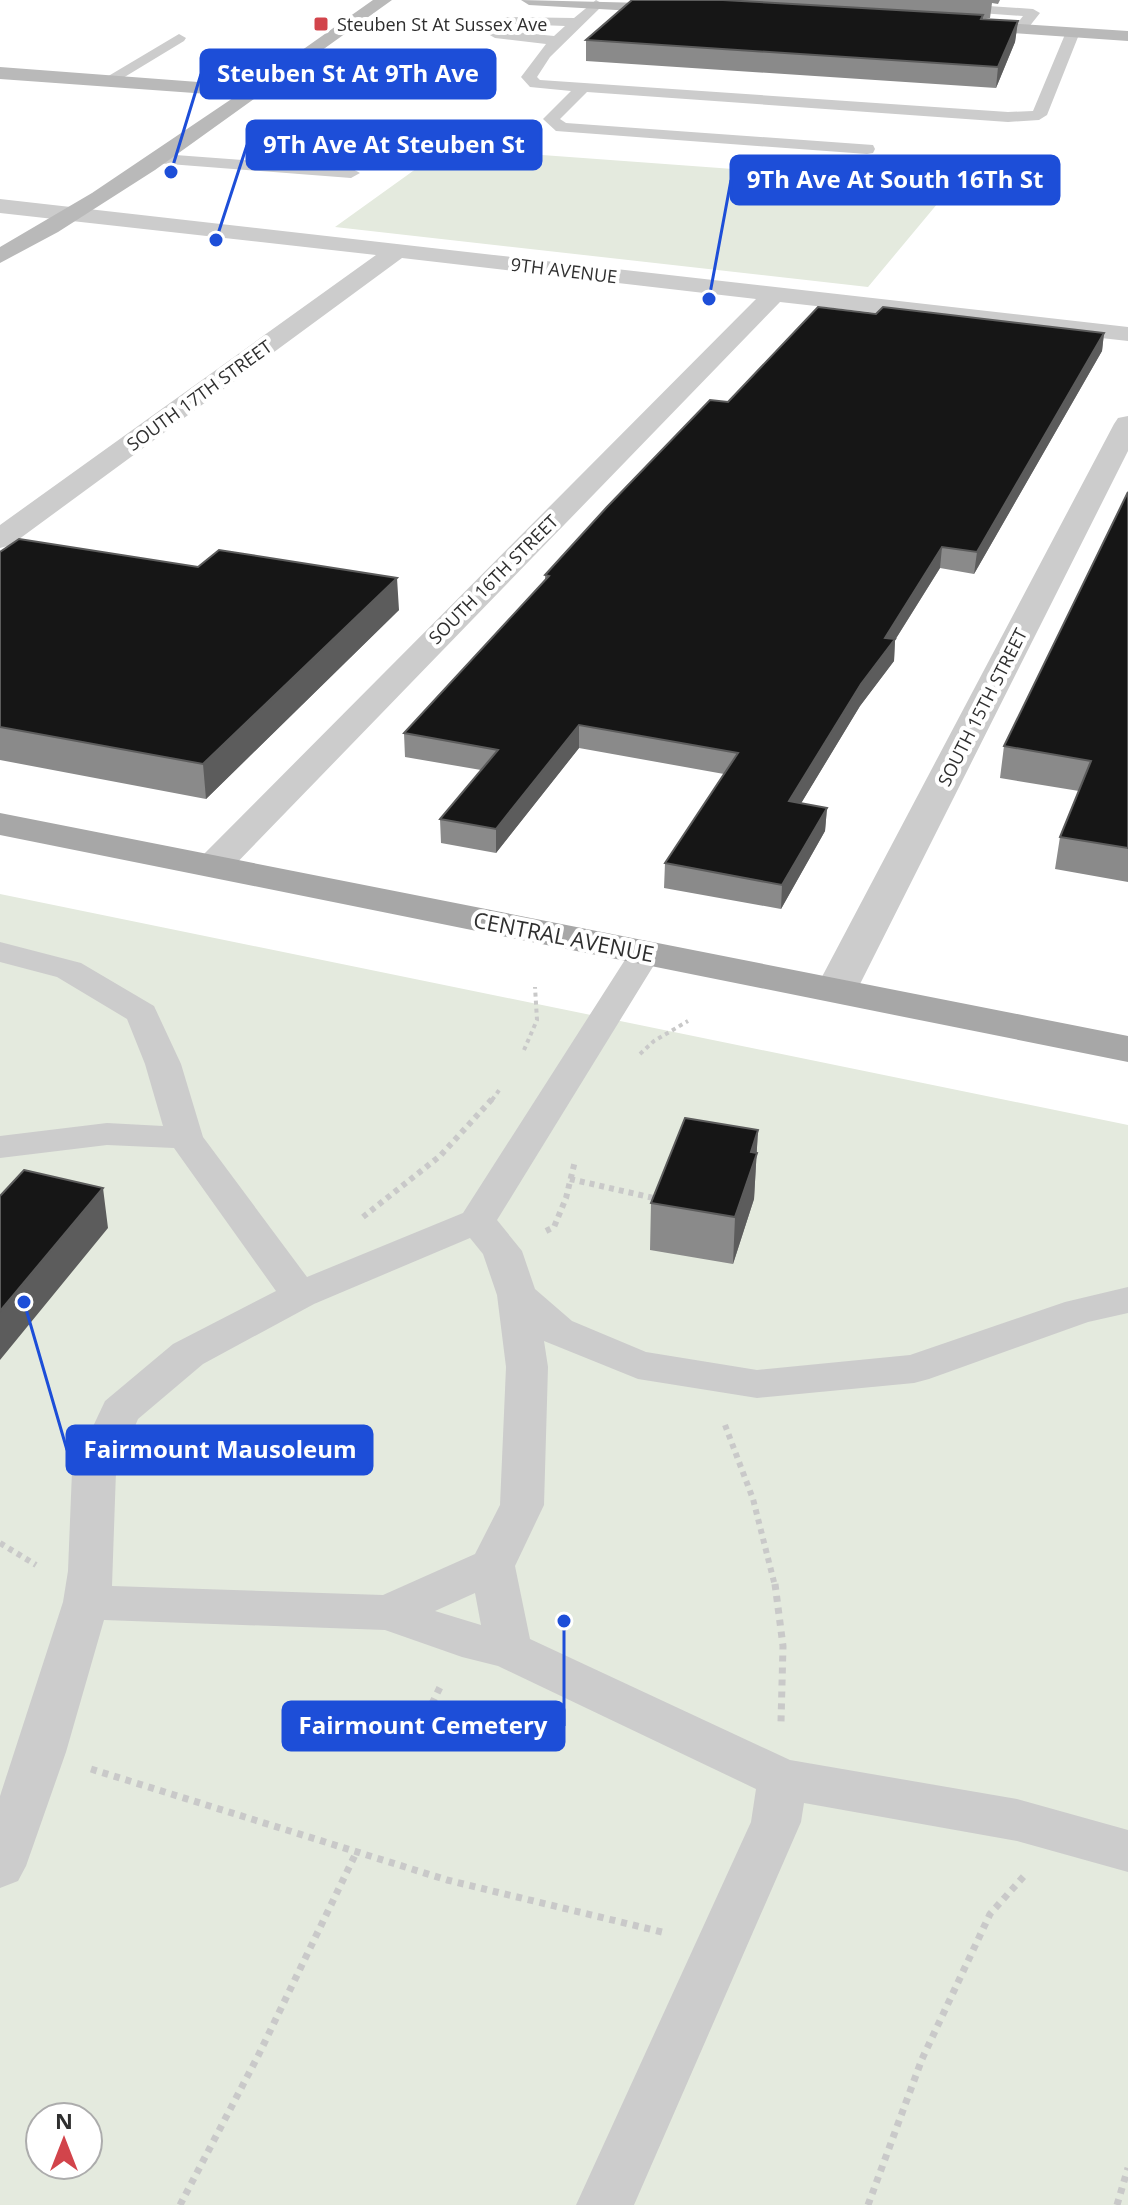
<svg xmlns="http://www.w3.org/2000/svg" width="1128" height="2205" viewBox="0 0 1128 2205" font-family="'Open Sans',sans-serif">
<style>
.green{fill:#e4eade;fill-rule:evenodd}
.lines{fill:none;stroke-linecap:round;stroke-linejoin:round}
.path-far2{stroke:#c9c9c9;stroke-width:4;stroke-dasharray:4 4;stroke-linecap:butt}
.path-far1{stroke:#c9c9c9;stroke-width:6;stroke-dasharray:5 5;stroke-linecap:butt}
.path{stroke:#c9c9c9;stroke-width:7;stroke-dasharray:6 6;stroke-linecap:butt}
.lane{fill:#ccc;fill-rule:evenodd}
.street{fill:#ccc;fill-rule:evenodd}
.secondary{fill:#b9b9b9;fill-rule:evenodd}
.primary{fill:#a7a7a7;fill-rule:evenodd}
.wall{fill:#8a8a8a}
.shaded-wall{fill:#5c5c5c}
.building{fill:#161616;stroke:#5c5c5c;stroke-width:2}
.poi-dot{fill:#d2444b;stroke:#fff;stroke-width:3}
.labels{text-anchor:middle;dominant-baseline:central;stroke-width:8;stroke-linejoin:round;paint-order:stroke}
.far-poi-label{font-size:18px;fill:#2f2f2f;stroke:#fff;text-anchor:start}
.far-street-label{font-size:18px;fill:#2f2f2f;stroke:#fff}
.street-label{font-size:22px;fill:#2f2f2f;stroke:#fff}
.leader{fill:none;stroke:#1d4ed8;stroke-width:3}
.callout-dot{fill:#1d4ed8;stroke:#fff;stroke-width:3}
.callout{fill:#1d4ed8;stroke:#1d4ed8;stroke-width:3}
.callout-label{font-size:24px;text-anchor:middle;font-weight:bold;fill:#fff}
</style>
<rect width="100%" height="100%" fill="#fff"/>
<path class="green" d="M 445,148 L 953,185 L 868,287 L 335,227 Z
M 0,894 L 1128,1125 L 1128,2205 L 0,2205 ZM 40,2117 L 88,2117 L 88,2165 L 40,2165 Z"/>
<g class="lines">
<path class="path-far2" d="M 524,1050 L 537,1020 L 535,987
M 640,1054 L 654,1041 L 688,1021
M 492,1100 L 500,1089"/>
<path class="path-far1" d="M 570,1179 L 658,1199
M 363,1217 L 440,1156 L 493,1098
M 546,1231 L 554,1227 L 566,1198 L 575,1161
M 725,1425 L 753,1499 L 775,1586
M 0,1543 L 36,1565"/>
<path class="path" d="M 775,1584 L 783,1646 L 781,1722
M 411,1747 L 442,1683
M 91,1769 L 447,1880 L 666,1933
M 180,2205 L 258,2056 L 356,1853
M 868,2205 L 922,2059 L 990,1914 L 1024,1876
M 1117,2205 L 1128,2168"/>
<path class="lane" d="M 596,0 L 603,4 L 601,7 L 550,57 L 537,77 L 540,80 L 1008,112 L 1033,111 L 1066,32 L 1073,28 L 1080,32 L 1047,115 L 1039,120 L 1008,122 L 587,92 L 560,119 L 566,123 L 873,145 L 875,149 L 873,153 L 867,154 L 556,131 L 543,119 L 571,91 L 530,87 L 521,77 L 546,44 L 495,38 L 488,34 L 505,17 L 574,18 ZM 514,24 L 565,26 L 554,36 L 506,31 Z
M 944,3 L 1033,9 L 1040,13 L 1025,32 L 1020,33 L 1013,29 L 1023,16 L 939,10 L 939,4 Z
M 179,34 L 186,38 L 184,41 L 113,84 L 103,84 L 100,81 Z
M 162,154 L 351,168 L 360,173 L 351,178 L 156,163 L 154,159 L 156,155 Z
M 0,942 L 81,963 L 154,1006 L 181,1064 L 203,1137 L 307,1277 L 463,1213 L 630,952 L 634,945 L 646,942 L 658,945 L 662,952 L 497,1220 L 522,1251 L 535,1289 L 572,1321 L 646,1352 L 757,1370 L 910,1355 L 1065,1302 L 1128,1287 L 1128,1313 L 1088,1322 L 929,1379 L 914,1383 L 757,1398 L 638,1379 L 544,1341 L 548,1367 L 544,1505 L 515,1566 L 530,1639 L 790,1760 L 1017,1799 L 1128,1830 L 1128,1872 L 1017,1841 L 804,1803 L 801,1822 L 634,2205 L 576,2205 L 751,1822 L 756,1789 L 498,1666 L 462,1657 L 385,1630 L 104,1620 L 66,1752 L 26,1866 L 18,1881 L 0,1888 L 0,1796 L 63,1602 L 68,1571 L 72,1471 L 105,1401 L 173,1344 L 276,1291 L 174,1148 L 107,1145 L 0,1158 L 0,1136 L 107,1123 L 163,1126 L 145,1064 L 127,1019 L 57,977 L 0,962 ZM 470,1238 L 483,1254 L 497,1295 L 506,1367 L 500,1505 L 475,1554 L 383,1595 L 112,1586 L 116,1471 L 138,1419 L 203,1364 L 314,1304 ZM 475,1593 L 481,1625 L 435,1611 Z"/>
<path class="street" d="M 0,199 L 1128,327 L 1128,341 L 780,302 L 227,873 L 214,876 L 201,873 L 195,865 L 201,857 L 756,299 L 402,258 L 11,545 L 0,548 L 0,525 L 376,255 L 0,213 Z
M 1128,416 L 1128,451 L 857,990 L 851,999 L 836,1002 L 821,999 L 815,990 L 1114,424 L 1118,418 Z"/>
<path class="secondary" d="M 373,0 L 392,0 L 155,170 L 58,232 L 0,263 L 0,247 L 92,193 L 236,96 L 0,79 L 0,67 L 251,86 Z
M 521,0 L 686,4 L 694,9 L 686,14 L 529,5 Z
M 959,20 L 1128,31 L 1128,41 L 953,29 L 950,25 Z"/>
<path class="primary" d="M 0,813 L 1128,1036 L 1128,1062 L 0,835 Z"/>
</g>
<path class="wall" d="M 632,0 L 1000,0 L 998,4 L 992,3 L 990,18 L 983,18 L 983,19 L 1018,21 L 1015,42 L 996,88 L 586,61 L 586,40 Z
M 876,314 L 1104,333 L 1102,351 L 974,574 L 940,568 L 895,640 L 894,661 L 860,706 L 801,803 L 827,808 L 825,831 L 781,909 L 664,888 L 665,863 L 724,774 L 579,748 L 496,853 L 441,843 L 440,819 L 481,770 L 405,757 L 404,733 L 545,581 L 545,575 L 728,402 Z
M 1128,492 L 1128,882 L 1055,869 L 1060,837 L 1079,791 L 1000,778 L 1004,746 Z
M 0,552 L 399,610 L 206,799 L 0,760 Z
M 758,1130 L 754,1199 L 733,1264 L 650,1250 L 651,1203 Z"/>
<path class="shaded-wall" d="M 1018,21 L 1015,42 L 996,88 L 998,67 Z
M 1104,333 L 1102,351 L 974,574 L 977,552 Z
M 942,547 L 940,568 L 895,640 L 894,661 L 860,706 L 788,825 L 789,801 L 885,638 Z
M 397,578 L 399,610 L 206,799 L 203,764 Z
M 579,725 L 579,748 L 496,853 L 496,829 Z
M 827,808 L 825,831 L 781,909 L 782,885 Z
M 758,1130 L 754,1199 L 733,1264 L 735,1217 L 751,1152 Z
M 103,1188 L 108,1228 L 0,1360 L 0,1311 Z"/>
<path class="building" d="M 632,0 L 723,0 L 983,15 L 981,19 L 1018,21 L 998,67 L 586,40 Z
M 818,307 L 876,314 L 883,307 L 1104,333 L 977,552 L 942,547 L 885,638 L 895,639 L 861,684 L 789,801 L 827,808 L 782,885 L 665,863 L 738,753 L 579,725 L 496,829 L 440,819 L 498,750 L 404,733 L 549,576 L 545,575 L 606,508 L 710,400 L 728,402 Z
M 1128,492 L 1128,848 L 1060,837 L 1091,761 L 1004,746 Z
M 19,539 L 198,567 L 219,550 L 397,578 L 203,764 L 0,727 L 0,552 Z
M 685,1118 L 758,1130 L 751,1152 L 757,1153 L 735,1217 L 651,1203 Z
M 24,1170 L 103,1188 L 0,1311 L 0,1196 Z"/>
<rect class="poi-dot" x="313" y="16" width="16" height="16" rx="4"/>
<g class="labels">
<g class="far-poi-label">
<text x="337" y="24">Steuben St At Sussex Ave</text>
</g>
<g class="far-street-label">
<text transform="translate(564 270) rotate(7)">9TH AVENUE</text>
<text transform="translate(199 395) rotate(-36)">SOUTH 17TH STREET</text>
<text transform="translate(493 579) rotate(-45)">SOUTH 16TH STREET</text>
<text transform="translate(982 707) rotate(-63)">SOUTH 15TH STREET</text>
</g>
<g class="street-label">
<text transform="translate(564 936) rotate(11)">CENTRAL AVENUE</text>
</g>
</g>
<path class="leader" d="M171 172L201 74M216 240L247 145M709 299L731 180M24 1302L67 1450M564 1621L564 1726"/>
<g class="callout-dot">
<circle cx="171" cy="172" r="8"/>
<circle cx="216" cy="240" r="8"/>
<circle cx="709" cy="299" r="8"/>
<circle cx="24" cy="1302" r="8"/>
<circle cx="564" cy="1621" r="8"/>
</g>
<g class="callout">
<rect x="201" y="50" width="294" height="48" rx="8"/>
<rect x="247" y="121" width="294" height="48" rx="8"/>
<rect x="731" y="156" width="328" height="48" rx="8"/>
<rect x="67" y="1426" width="305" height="48" rx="8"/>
<rect x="283" y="1702" width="281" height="48" rx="8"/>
</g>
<g class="callout-label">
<text x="348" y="82">Steuben St At 9Th Ave</text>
<text x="394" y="153">9Th Ave At Steuben St</text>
<text x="895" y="188">9Th Ave At South 16Th St</text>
<text x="220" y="1458">Fairmount Mausoleum</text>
<text x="423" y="1734">Fairmount Cemetery</text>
</g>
<g transform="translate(64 2141)"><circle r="38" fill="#ffffff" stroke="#acacac" stroke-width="2"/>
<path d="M0-6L14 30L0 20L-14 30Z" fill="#d2444b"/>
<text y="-12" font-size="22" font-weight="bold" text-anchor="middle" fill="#2f2f2f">N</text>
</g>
</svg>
